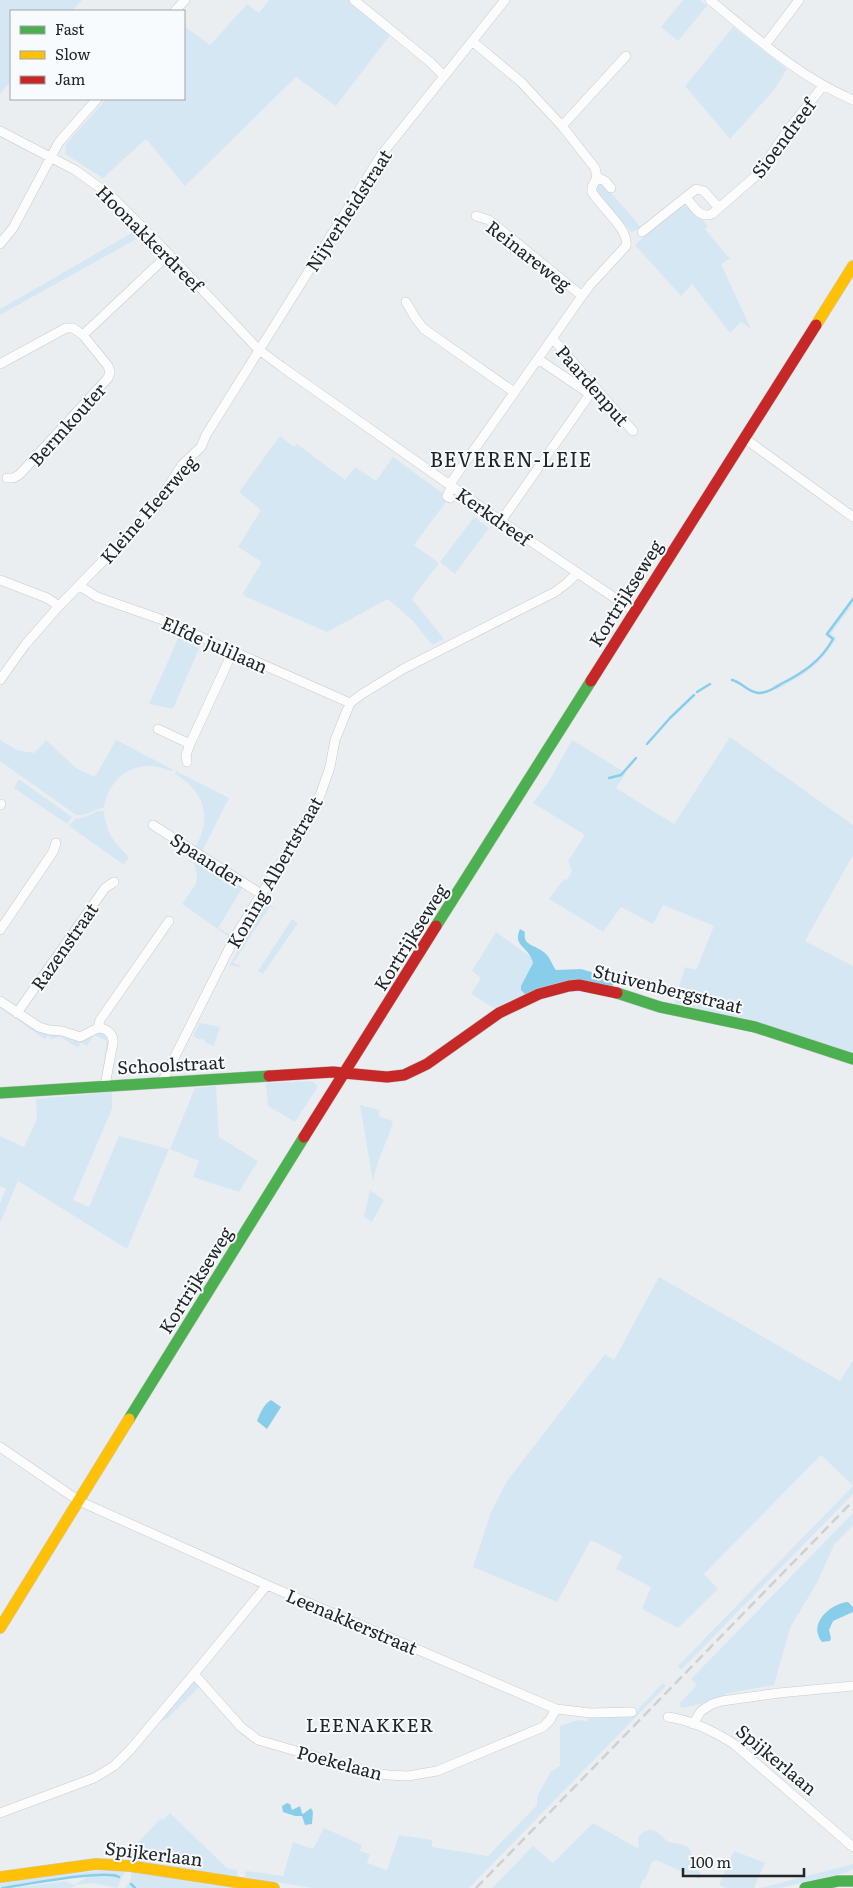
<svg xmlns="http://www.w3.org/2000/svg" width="853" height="1888" viewBox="0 0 853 1888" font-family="Literata,serif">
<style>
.green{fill:#d6e7f4}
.water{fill:#88ceeb}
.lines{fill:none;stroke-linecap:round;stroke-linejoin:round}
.stream{stroke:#88ceeb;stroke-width:2.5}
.street-casing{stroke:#c8cacb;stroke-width:10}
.fast-casing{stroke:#c8cacb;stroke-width:12}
.slow-casing{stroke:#c8cacb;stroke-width:12}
.jam-casing{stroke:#c8cacb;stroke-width:12}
.street{stroke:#fcfcfd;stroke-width:9}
.fast{stroke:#4caf50;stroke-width:11}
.slow{stroke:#ffc107;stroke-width:11}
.jam{stroke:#c62828;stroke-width:11}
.rail{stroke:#d0d0d1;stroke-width:2.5;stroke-dasharray:10 5;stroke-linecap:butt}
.labels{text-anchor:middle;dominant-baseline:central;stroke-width:4;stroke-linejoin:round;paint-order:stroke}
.street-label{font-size:18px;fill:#222425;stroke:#f7fbfe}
.neighbourhood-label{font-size:19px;letter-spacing:1px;fill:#222425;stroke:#f7fbfe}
.quarter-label{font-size:20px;letter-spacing:1px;fill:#222425;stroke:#f7fbfe}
</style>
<rect width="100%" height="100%" fill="#ebeef0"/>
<path class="green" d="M 0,0 L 82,0 L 72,11 L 11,11 L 11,81 L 0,94 Z
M 269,0 L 349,0 L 391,34 L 336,106 L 296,77 L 185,186 L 146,139 L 103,178 L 65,154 L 66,144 L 106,99 L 184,99 L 184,26 L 210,45 L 247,4 L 259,13 Z
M 683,0 L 700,0 L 707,6 L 678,41 L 661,27 Z
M 733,27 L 787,69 L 775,89 L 730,139 L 685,86 Z
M 599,183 L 603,184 L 641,227 L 632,233 L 597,191 L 596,188 Z
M 684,203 L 691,206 L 708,226 L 705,229 L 730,259 L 721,264 L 751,329 L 741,322 L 730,333 L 692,284 L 681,296 L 635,245 L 651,229 Z
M 135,231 L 140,237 L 0,315 L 0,309 Z
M 280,436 L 294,447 L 297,444 L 345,480 L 355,467 L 376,481 L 393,457 L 449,498 L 414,545 L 439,563 L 412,599 L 444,639 L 432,645 L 413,621 L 388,599 L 327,632 L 244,596 L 243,593 L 262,562 L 238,547 L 261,510 L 239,492 Z
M 474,517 L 489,528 L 455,574 L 440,562 Z
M 853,597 L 853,604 L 831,634 L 837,638 C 817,668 807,673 776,690 L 773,686 C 795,676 819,662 832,640 L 825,635 Z
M 180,634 L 201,644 L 173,709 L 149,704 Z
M 730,737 L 853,825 L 853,855 L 805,941 L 853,966 L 853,1054 L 747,1019 L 674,1004 L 685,967 L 696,970 L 714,926 L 663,905 L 653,924 L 621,907 L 603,932 L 549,899 L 564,879 L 567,880 L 572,871 L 568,861 L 585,835 L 533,803 L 549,781 L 572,740 L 626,773 L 616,788 L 674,824 Z
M 0,740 L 17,750 L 34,753 L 46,740 L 76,768 L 95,777 L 116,740 L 174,770 L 171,771 C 164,769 157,766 149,766 C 124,766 108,785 104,807 L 83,815 L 76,815 L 0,761 Z
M 176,771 L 229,798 L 202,852 L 195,847 C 213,818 204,791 175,774 Z
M 18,780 L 20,780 L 72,817 L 67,824 L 14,788 Z
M 98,811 L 104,811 C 105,831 115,844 129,857 L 124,865 L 69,826 L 75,819 L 85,817 Z
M 192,854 L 243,887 L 218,928 L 229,934 L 229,937 L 182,904 L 196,884 L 197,875 Z
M 264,902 L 278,910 L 270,907 L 233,963 L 242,966 L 239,967 L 230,965 Z
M 292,919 L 298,923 L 263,974 L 258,971 Z
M 496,932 L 531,957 L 533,963 L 521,986 L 525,994 L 494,1008 L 471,994 L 481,978 L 472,971 Z
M 0,1004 L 64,1035 L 100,1031 L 110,1038 L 104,1075 L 102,1075 L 107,1041 L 94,1035 L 87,1046 L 81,1043 L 78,1048 L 60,1037 L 51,1039 L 48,1036 L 45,1039 L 0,1008 Z
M 200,1023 L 220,1027 L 214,1046 L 204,1042 L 205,1040 L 202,1038 L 200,1040 L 193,1036 Z
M 312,1081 L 317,1085 L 317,1088 L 295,1122 L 268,1106 L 266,1083 Z
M 216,1086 L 219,1137 L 258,1161 L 239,1192 L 193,1177 L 199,1161 L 170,1149 L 195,1088 Z
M 112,1092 L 112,1109 L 73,1200 L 89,1207 L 119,1136 L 169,1149 L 127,1249 L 18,1181 L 0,1223 L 0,1203 L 6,1189 L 0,1186 L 0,1136 L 24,1147 L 37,1119 L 36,1099 Z
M 360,1105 L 380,1110 L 379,1116 L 393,1121 C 388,1142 376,1160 373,1182 Z
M 370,1190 L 384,1200 L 372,1222 L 364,1217 Z
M 659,1277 L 840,1381 L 853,1360 L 853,1494 L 681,1670 L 678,1666 L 853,1486 L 821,1455 L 704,1574 L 718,1589 L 678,1628 L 642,1609 L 651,1587 L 616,1569 L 622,1556 L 591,1540 L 557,1602 L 473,1567 L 491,1512 L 507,1481 L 605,1354 L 614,1360 Z
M 853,1513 L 853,1525 L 834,1545 L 817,1583 L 790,1628 L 774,1685 L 725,1694 L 725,1698 L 682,1708 L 679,1704 L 697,1685 L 691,1679 Z
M 196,1682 L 201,1685 L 168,1718 L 158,1722 L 190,1684 Z
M 663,1683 L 666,1686 L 469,1888 L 312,1888 L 245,1877 L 246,1871 L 283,1876 L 293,1842 L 313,1849 L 324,1828 L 362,1845 L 360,1851 L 370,1854 L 367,1863 L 387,1870 L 399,1835 L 432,1840 L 432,1847 L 488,1856 L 537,1805 L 537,1797 L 551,1771 L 560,1766 L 560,1726 L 577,1720 L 588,1721 L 588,1718 L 635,1716 L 639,1708 Z
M 170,1813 L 227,1868 L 237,1870 L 237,1876 L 126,1859 L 126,1855 L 161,1818 L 163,1820 Z
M 593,1823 L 639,1849 L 638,1837 C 650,1823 658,1832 668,1842 C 682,1845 693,1843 692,1861 L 702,1876 L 699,1879 L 694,1877 L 656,1860 L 652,1862 L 645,1880 L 643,1879 L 640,1888 L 492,1888 L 533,1846 L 553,1863 Z
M 734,1851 L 765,1863 L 754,1888 L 726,1888 L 719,1885 Z
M 853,1864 L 853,1869 L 848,1872 L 780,1888 L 760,1888 Z
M 109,1870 L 125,1872 L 117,1888 L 93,1883 L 75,1885 L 72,1888 L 16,1888 L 65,1881 L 74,1885 L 87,1877 L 89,1874 L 0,1887 L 0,1883 L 66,1874 Z
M 132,1872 L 230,1888 L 125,1888 L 130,1881 Z"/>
<path class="water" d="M 520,929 L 525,932 C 522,946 537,945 545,953 C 550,957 552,965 556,970 L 581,969 L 612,978 L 613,985 L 612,987 L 525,994 L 521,990 L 521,986 L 533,963 C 529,946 512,947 520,929 Z
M 271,1400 L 281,1407 L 267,1429 L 257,1421 C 260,1413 264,1404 271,1400 Z
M 848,1602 L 853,1607 L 853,1612 L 833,1621 L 829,1630 L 831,1638 L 830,1641 L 822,1642 C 807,1624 831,1603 848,1602 Z
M 287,1803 L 290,1804 L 292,1810 L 300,1806 L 302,1813 L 303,1814 L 311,1808 L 313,1812 L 312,1824 L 305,1825 L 302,1816 L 295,1816 L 283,1812 L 282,1806 Z"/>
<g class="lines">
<path class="stream" d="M 732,680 C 742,682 748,693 759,693 C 767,693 775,688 781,684 C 803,673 821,661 833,639 L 827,634 L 853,599
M 697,692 L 710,684
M 647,744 L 670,718 L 694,695
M 609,778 L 621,775 L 636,758
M 131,1884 L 135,1888
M 2,1888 C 24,1885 105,1869 119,1877"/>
<g class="street-casing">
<path id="street" d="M 354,0 L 430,62 L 444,76
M 710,0 C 755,37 799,77 853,100
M 175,11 L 185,0
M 765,45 L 799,0
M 562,126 L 626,56
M 0,131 L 75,170 L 110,195 L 161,246 L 258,349 L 282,367 L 501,521 L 634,611
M 597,177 L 605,181 L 611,188
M 686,197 C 693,205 699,219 712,214 L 758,174 L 787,131 L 823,86
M 476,216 L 489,220 L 582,296
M 642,232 L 696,189 L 704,191 L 719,208
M 0,244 L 13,228 L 59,142 L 97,99
M 406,302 L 416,319 L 424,329 L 514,392
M 553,339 L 633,431
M 538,359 L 590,394
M 0,364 L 66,328 L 73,328 L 83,335 L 169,254
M 744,438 L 853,517
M 7,478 L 13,478 L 19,475 L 108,378 L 110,372 L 108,366 L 83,335
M 450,484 L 582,296 L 591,284 L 626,246 C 630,230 600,206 592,192 L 592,187 L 597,177 L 595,168 L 562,126 L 521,82 L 472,41
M 449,492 L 447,496 L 450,498
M 501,521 L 590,394 L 596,390
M 0,580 L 47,598 L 59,606
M 80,586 L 97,597 L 160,619 L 350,703
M 0,680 L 25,645 L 59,606 L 135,528 L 162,496 L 182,465 L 201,447 L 206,435 L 382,154 L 505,0
M 158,729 L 190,744
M 187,762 L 186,755 L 190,744 L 233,651
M 0,805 L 1,804
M 153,825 L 261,894
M 0,930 L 53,852 L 56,843
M 0,1001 L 39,1027 L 49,1030 L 62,1031 L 80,1037 L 98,1028 C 107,1028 114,1035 113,1043 L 105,1085
M 17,1013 L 105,888 L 114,882
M 98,1028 L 100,1020 L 169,921
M 162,1082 L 236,935 L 308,819 L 321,793 L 330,767 L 335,740 L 350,703 L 362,694 L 403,669 L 555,592 L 567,583 L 577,573
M 0,1447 L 79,1501 L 267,1585 L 556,1709 L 591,1713 L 632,1712
M 194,1674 L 241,1727 L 258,1740 L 369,1772 L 388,1775 L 408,1776 L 437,1771 L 543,1727 L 550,1720 L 556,1709
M 668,1717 C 692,1720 715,1732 734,1744 L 853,1847
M 693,1724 L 701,1711 L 712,1704 L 722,1701 L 779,1693 L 853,1686
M 0,1813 L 94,1778 L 114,1766 L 130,1750 L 194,1674 L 267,1585"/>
</g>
<g class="fast-casing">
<path id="fast" d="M 436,926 L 591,681
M 617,993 L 660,1007 L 755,1027 L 853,1059
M 0,1093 L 269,1076
M 129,1419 L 304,1137
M 805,1888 L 838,1881 L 853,1881"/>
</g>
<g class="slow-casing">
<path id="slow" d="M 816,325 L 853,266
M 0,1628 L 129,1419
M 0,1877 L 96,1864 L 130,1866 L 274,1888"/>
</g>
<g class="jam-casing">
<path id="jam" d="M 591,681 L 816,325
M 269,1076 L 333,1072 L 387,1077 L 404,1075 L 427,1064 L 499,1013 L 539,994 L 569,986 L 579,985 L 617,993
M 304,1137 L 436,926"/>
</g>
<use href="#street" class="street"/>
<use href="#fast" class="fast"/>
<use href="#slow" class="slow"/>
<use href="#jam" class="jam"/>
<path class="rail" d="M 476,1888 L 853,1501"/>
</g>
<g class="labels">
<g class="street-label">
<text transform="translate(783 138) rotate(-53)">Sioendreef</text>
<text transform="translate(348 210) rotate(-57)">Nijverheidstraat</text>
<text transform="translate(150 238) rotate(45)">Hoonakkerdreef</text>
<text transform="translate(529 255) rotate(38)">Reinareweg</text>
<text transform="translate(593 385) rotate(49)">Paardenput</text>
<text transform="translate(67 424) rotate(-48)">Bermkouter</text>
<text transform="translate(148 509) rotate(-49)">Kleine Heerweg</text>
<text transform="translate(494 516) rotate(35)">Kerkdreef</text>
<text transform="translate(625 593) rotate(-58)">Kortrijkseweg</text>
<text transform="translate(215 644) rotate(24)">Elfde julilaan</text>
<text transform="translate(207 859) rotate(33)">Spaander</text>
<text transform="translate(274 872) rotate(-60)">Koning Albertstraat</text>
<text transform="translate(410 937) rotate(-58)">Kortrijkseweg</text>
<text transform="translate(64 946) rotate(-55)">Razenstraat</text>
<text transform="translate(668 988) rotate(14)">Stuivenbergstraat</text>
<text transform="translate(171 1064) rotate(-3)">Schoolstraat</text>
<text transform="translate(195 1280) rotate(-58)">Kortrijkseweg</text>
<text transform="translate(352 1621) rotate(23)">Leenakkerstraat</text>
<text transform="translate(777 1759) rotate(40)">Spijkerlaan</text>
<text transform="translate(340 1762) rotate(15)">Poekelaan</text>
<text transform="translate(154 1853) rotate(7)">Spijkerlaan</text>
</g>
<g class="neighbourhood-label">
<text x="370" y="1724">LEENAKKER</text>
</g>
<g class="quarter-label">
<text x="511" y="458">BEVEREN-LEIE</text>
</g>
</g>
<rect x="10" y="10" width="175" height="90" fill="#f7fbfe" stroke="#a2a5a7"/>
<rect x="20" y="26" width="25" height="8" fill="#4caf50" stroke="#a2a5a7"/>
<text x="55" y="35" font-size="15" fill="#222425">Fast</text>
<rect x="20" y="51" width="25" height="8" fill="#ffc107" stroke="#a2a5a7"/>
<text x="55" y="60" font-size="15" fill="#222425">Slow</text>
<rect x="20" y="76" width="25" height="8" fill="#c62828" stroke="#a2a5a7"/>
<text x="55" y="85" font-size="15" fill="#222425">Jam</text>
<path d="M683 1868v8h121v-8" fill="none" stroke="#222425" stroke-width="2.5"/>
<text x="690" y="1868" font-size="15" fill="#222425" stroke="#f7fbfe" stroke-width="4" paint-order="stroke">100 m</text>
</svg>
